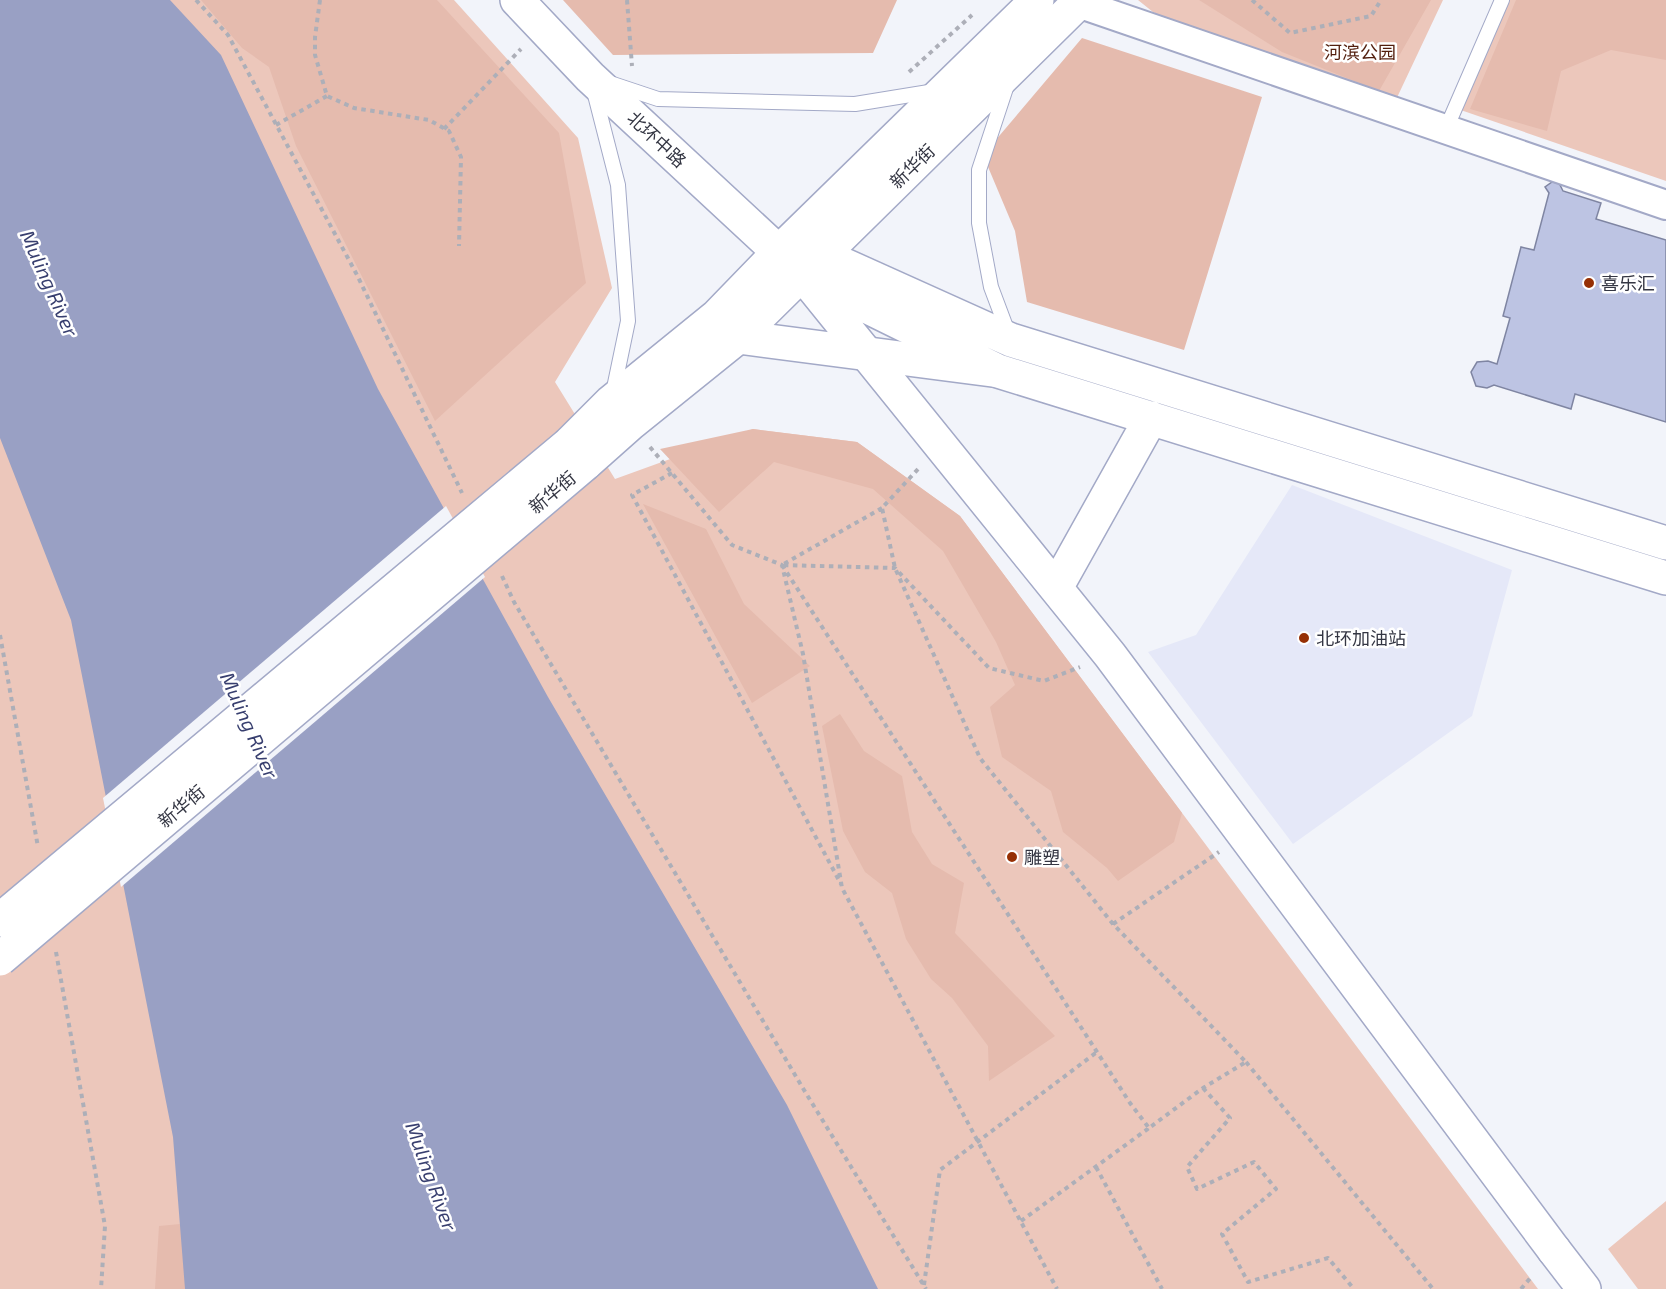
<svg xmlns="http://www.w3.org/2000/svg" width="1666" height="1289" viewBox="0 0 1666 1289" font-family="'Exo 2','Noto Sans SC',sans-serif">
<style>
.built{fill:#e5e8f8}
.green{fill:#ecc7bb}
.forest{fill:#e5bbae}
.water{fill:#99a0c4}
.pier{fill:#f2f4fa}
.building{fill:#bdc4e3;stroke:#7f85a2;stroke-width:1.5}
.lines{fill:none;stroke-linecap:round;stroke-linejoin:round}
.service-casing{stroke:#a3a9c7;stroke-width:16}
.minor-casing{stroke:#a3a9c7;stroke-width:32}
.tertiary-casing{stroke:#a3a9c7;stroke-width:36}
.secondary-casing{stroke:#a3a9c7;stroke-width:36}
.path{stroke:#adafb8;stroke-width:4;stroke-dasharray:4.5 4.5;stroke-linecap:butt}
.service{stroke:#fff;stroke-width:14}
.minor{stroke:#fff;stroke-width:28}
.tertiary{stroke:#fff;stroke-width:33}
.secondary{stroke:#fff;stroke-width:33}
.secondary-bridge-casing{stroke:#a3a9c7;stroke-width:36;stroke-linecap:butt}
.secondary-bridge{stroke:#fff;stroke-width:33}
.poi-dot{fill:#963005;stroke:#fff;stroke-width:2}
.labels{text-anchor:middle;dominant-baseline:central;stroke-width:5;stroke-linejoin:round;paint-order:stroke}
.park-label{font-size:18px;fill:#521e0d;stroke:#fff}
.street-label{font-size:18px;fill:#343643;stroke:#fff}
.poi-label{font-size:18px;fill:#343643;stroke:#fff;text-anchor:start}
.water-label{font-size:20px;font-style:italic;fill:#383f6f;stroke:#fff}
</style>
<rect width="100%" height="100%" fill="#f2f4fa"/>
<path class="built" d="M 1292,485 L 1512,570 L 1472,716 L 1293,844 L 1148,652 L 1196,635 Z"/>
<path class="green" d="M 0,0 L 454,0 L 578,138 L 612,288 L 555,382 L 615,479 L 753,429 L 857,442 L 960,516 L 1538,1289 L 0,1289 Z
M 1138,0 L 1443,0 L 1385,123 L 1153,12 Z
M 1496,0 L 1666,0 L 1666,181 L 1449,106 Z
M 1666,1201 L 1666,1289 L 1638,1289 L 1608,1249 Z"/>
<path class="forest" d="M 201,0 L 437,0 L 559,133 L 586,283 L 435,421 L 296,146 L 269,67 L 242,48 Z
M 563,0 L 897,0 L 873,53 L 613,55 Z
M 1199,0 L 1431,0 L 1379,91 L 1282,52 Z
M 1516,0 L 1666,0 L 1666,60 L 1611,50 L 1561,71 L 1547,131 L 1470,109 Z
M 1082,38 L 1262,97 L 1184,350 L 1027,302 L 1015,231 L 983,155 Z
M 753,429 L 857,442 L 960,516 L 1182,813 L 1174,842 L 1118,881 L 1107,868 L 1063,832 L 1051,791 L 1002,757 L 990,707 L 1015,685 L 996,642 L 943,551 L 873,489 L 774,462 L 719,512 L 660,449 Z
M 643,504 L 706,529 L 744,604 L 810,666 L 752,703 Z
M 840,714 L 864,751 L 902,776 L 912,832 L 932,864 L 964,883 L 955,933 L 1055,1036 L 989,1081 L 988,1046 L 952,998 L 931,979 L 906,939 L 892,893 L 865,872 L 843,831 L 822,726 Z
M 191,1223 L 200,1289 L 155,1289 L 159,1226 Z"/>
<path class="water" d="M 0,0 L 170,0 L 221,55 L 378,389 L 548,697 L 787,1105 L 878,1289 L 185,1289 L 173,1137 L 71,620 L 0,438 Z"/>
<path class="pier" d="M 446,506 L 485,577 L 121,887 L 103,798 Z"/>
<path class="building" d="M 1552,182 L 1559,183 L 1563,191 L 1601,203 L 1596,219 L 1666,240 L 1666,422 L 1575,394 L 1571,409 L 1494,385 L 1487,388 L 1476,386 L 1471,372 L 1477,362 L 1488,361 L 1497,364 L 1510,318 L 1503,316 L 1521,247 L 1534,250 L 1549,193 L 1545,187 Z"/>
<g class="lines">
<g class="service-casing">
<path id="service" d="M 610,83 L 658,99 L 855,104 L 935,91
M 1007,85 L 979,170 L 979,223 L 991,287 L 1009,335
M 594,91 L 618,185 L 628,321 L 613,393
M 1446,129 L 1502,0"/>
</g>
<g class="minor-casing">
<path id="minor" d="M 1078,3 L 1666,205"/>
</g>
<g class="tertiary-casing">
<path id="tertiary" d="M 517,0 L 590,77 L 799,271
M 779,252 L 1037,0
M 822,255 L 1081,0
M 738,337 L 992,370
M 1554,1250 L 1584,1289"/>
</g>
<g class="secondary-casing">
<path id="secondary" d="M 802,274 L 1110,655 L 1554,1250
M 811,279 L 998,371 L 1666,578
M 569,444 L 611,402 L 717,316 L 779,252 L 822,255 L 1011,340 L 1666,543
M 585,464 L 630,424 L 738,337 L 817,259
M 1056,588 L 1151,418"/>
</g>
<path class="path" d="M 196,0 L 228,35 L 357,275 L 462,493
M 320,0 L 315,37 L 315,55 L 327,96 L 354,108 L 429,120 L 449,131 L 461,157 L 459,246
M 627,0 L 632,66
M 1252,0 L 1290,33 L 1371,16 L 1381,0
M 909,72 L 972,15
M 276,125 L 327,96
M 444,129 L 521,49
M 650,447 L 732,545 L 782,565 L 803,654 L 842,888 L 1057,1289
M 672,473 L 632,495 L 841,884
M 882,508 L 782,565 L 895,568 L 989,668 L 1044,681 L 1080,667
M 782,565 L 1130,1103 L 1149,1128 L 1203,1088 L 1246,1062 L 1113,924 L 980,758 L 895,568 L 882,508 L 919,468
M 502,576 L 514,602 L 804,1090 L 926,1289
M 0,635 L 38,847
M 1113,924 L 1219,852
M 56,952 L 105,1226 L 101,1289
M 1246,1062 L 1433,1289
M 1203,1088 L 1230,1118 L 1187,1167 L 1197,1189 L 1254,1162 L 1276,1189 L 1222,1234 L 1248,1282 L 1328,1258 L 1354,1289
M 1096,1167 L 1162,1289
M 1021,1221 L 1149,1128
M 924,1285 L 940,1170 L 1097,1052
M 1521,1289 L 1532,1276"/>
<use href="#service" class="service"/>
<use href="#minor" class="minor"/>
<use href="#tertiary" class="tertiary"/>
<use href="#secondary" class="secondary"/>
<g class="secondary-bridge-casing">
<path id="secondary-bridge" d="M 0,920 L 569,444
M 0,959 L 585,464"/>
</g>
<use href="#secondary-bridge" class="secondary-bridge"/>
</g>
<g class="poi-dot">
<circle cx="1589" cy="283" r="6"/>
<circle cx="1304" cy="638" r="6"/>
<circle cx="1012" cy="857" r="6"/>
</g>
<g class="labels">
<g class="park-label">
<text x="1360" y="52">河滨公园</text>
</g>
<g class="street-label">
<text transform="translate(657 139) rotate(43)">北环中路</text>
<text transform="translate(912 166) rotate(-44)">新华街</text>
<text transform="translate(552 492) rotate(-40)">新华街</text>
<text transform="translate(181 806) rotate(-40)">新华街</text>
</g>
<g class="poi-label">
<text x="1601" y="283">喜乐汇</text>
<text x="1316" y="638">北环加油站</text>
<text x="1024" y="857">雕塑</text>
</g>
<g class="water-label">
<text transform="translate(50 283) rotate(66)">Muling River</text>
<text transform="translate(250 725) rotate(66)">Muling River</text>
<text transform="translate(432 1176) rotate(70)">Muling River</text>
</g>
</g>
</svg>
